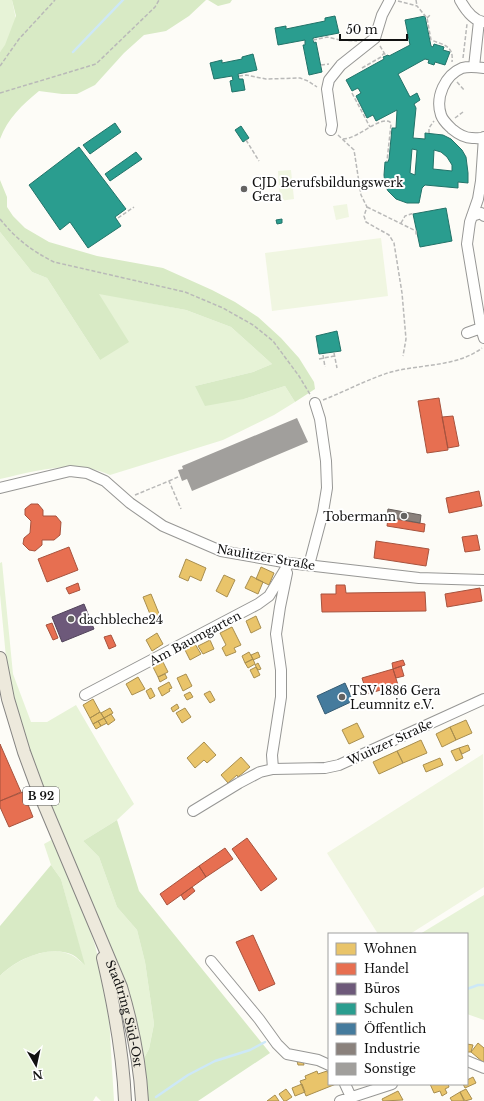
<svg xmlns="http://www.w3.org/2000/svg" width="484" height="1101" viewBox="0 0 484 1101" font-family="'Libre Baskerville',serif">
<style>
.green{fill:#e7f3d7}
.forest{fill:#d8eac5}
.pitch{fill:#f0f6e1}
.homes{fill:#e9c46a;stroke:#a88e4f}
.shops{fill:#e76f51;stroke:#a7533e}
.offices{fill:#6d597a;stroke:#51435a}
.schools{fill:#2a9d8f;stroke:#227369;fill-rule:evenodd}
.public{fill:#457b9d;stroke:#355b73}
.industry{fill:#8a817c;stroke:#665f5c}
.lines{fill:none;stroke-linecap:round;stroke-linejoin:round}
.stream{stroke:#cde8f7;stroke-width:2.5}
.building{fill:#a19f9c}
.minor-casing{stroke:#979795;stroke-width:12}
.major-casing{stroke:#858482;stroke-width:14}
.path{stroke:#b9b9b8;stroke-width:1.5;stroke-dasharray:4 2;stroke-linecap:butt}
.minor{stroke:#fffffe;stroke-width:10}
.major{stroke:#ede9dc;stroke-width:12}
.poi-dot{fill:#646362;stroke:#fff;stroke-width:1.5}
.labels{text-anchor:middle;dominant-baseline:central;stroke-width:4;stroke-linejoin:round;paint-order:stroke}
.shield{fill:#fff;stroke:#585858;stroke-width:1}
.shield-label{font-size:11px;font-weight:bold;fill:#111}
.poi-label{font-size:12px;fill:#111;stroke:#fff;text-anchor:start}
.street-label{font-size:12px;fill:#111;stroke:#fff}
</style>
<rect width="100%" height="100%" fill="#fdfcf7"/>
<path class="green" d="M 0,0 L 12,0 L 17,24 L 13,39 L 0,52 Z
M 0,232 L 32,272 L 47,278 L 100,360 L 98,293 L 186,310 L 231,327 L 272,364 L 253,372 L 195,386 L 244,399 L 285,386 L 295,402 L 274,415 L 223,440 L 110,475 C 73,459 38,471 0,479 Z
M 2,562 L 13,674 L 31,722 L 47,722 L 76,705 L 134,804 L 117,820 L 83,841 L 99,857 L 117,907 L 137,930 L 145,962 L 154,1024 L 149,1049 L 144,1058 L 136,1018 L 126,989 L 36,776 L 8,679 L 0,594 L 0,563 Z
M 53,839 L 75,889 L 95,945 L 108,1000 L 114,1101 L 101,1101 L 96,1096 L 93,1101 L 0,1101 L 0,976 C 14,961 46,946 66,953 C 74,955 78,960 84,964 L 61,879 L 51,865 L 44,844 Z
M 484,895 L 484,1020 L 467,1014 L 467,934 L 420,934 Z"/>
<path class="forest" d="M 12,0 L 206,0 L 189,16 L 166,31 L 144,35 L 124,53 L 95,85 L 77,94 L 62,94 L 39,91 C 22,105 8,118 0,139 L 0,52 L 5,45 L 16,16 Z
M 208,0 L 232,0 L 230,3 L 218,6 Z
M 0,180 L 7,197 L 7,207 L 13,216 L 25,228 L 49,242 L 97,256 L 163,268 L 212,290 L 235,302 L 258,317 L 281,338 L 299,358 L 314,382 L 315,389 L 295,402 L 285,386 L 244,399 L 205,406 L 195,386 L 253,372 L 272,364 L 231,327 L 186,310 L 99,294 L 129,342 L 100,360 L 47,278 L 32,272 L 0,232 Z
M 117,820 L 139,891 L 270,1053 L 198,1101 L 147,1101 L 144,1058 L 149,1049 L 154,1024 L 145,962 L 137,930 L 117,907 L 99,857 L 83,841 Z
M 51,865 L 61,879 L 85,965 C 81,962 77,957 73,955 C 50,944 16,959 0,976 L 0,926 Z"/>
<path class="pitch" d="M 291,170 L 294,199 L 280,201 L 278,171 Z
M 347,204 L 349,217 L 336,220 L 333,206 Z
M 381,238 L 388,296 L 272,311 L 265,253 Z
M 483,754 L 484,887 L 410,934 L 378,934 L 327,853 Z"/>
<path class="homes" d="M 186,559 L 206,568 L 201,581 L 190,576 L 188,581 L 179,577 Z
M 261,567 L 274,573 L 269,585 L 256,579 Z
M 224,575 L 235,580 L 227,597 L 216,591 Z
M 251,576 L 263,582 L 258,594 L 245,588 Z
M 151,594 L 160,616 L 152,619 L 143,597 Z
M 256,616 L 261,628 L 251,633 L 246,621 Z
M 232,627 L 241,645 L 234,648 L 236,652 L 226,656 L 222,648 L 226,645 L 220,633 Z
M 157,633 L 163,644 L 152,651 L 146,640 Z
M 210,640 L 214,649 L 203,654 L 198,646 Z
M 195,644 L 201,654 L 190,660 L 185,650 Z
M 249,652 L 253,659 L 245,663 L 242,656 Z
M 258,652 L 260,657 L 253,660 L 251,655 Z
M 253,659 L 255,664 L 248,668 L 245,663 Z
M 163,662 L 168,672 L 158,677 L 153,667 Z
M 258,663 L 261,669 L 258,670 L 255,665 Z
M 256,667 L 260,675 L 254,678 L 250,670 Z
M 165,674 L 167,678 L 160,682 L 158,677 Z
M 186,674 L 192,686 L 183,691 L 177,678 Z
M 138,677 L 145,689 L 132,695 L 126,684 Z
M 169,682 L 172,688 L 169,689 L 170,691 L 162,696 L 158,688 Z
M 151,688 L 155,696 L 150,699 L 146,691 Z
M 210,691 L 215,700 L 210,703 L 204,694 Z
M 190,692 L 193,697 L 187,700 L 184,695 Z
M 93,699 L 100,712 L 90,718 L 83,705 Z
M 177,704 L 179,708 L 173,712 L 171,708 Z
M 110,708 L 113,713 L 104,718 L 101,713 Z
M 185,708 L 191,717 L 182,723 L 176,713 Z
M 100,712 L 104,718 L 93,724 L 90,718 Z
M 111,714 L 115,720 L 108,725 L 104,718 Z
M 104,718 L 107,723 L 101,726 L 98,721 Z
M 466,720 L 472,733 L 456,740 L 450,727 Z
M 98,721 L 101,726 L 96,729 L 93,724 Z
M 357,723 L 364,737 L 349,744 L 342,730 Z
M 450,727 L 456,740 L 442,747 L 436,734 Z
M 421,740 L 427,753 L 403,763 L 397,751 Z
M 204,742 L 216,755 L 207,763 L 204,760 L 195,768 L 187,758 Z
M 468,745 L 470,750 L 462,754 L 459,748 Z
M 459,748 L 463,758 L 456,761 L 451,751 Z
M 397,751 L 403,763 L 379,774 L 373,762 Z
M 241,757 L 250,767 L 238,777 L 237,775 L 228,783 L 221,775 Z
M 440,758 L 443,765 L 426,772 L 423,765 Z
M 478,1043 L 484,1048 L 484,1063 L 471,1052 Z
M 467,1044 L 473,1045 L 471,1052 L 467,1052 Z
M 297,1061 L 303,1061 L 304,1065 L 298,1065 Z
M 317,1071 L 318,1074 L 327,1071 L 329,1075 L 329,1084 L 336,1084 L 306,1096 L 300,1081 L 306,1079 L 305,1076 Z
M 473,1077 L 476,1083 L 465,1088 L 463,1084 L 467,1084 L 467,1080 Z
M 302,1084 L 305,1092 L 295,1096 L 292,1088 Z
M 430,1084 L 448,1084 L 449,1087 L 445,1089 L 447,1093 L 442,1096 L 440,1091 L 434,1093 Z
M 286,1089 L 292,1097 L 286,1101 L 284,1101 L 279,1094 Z
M 466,1089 L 472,1099 L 465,1101 L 460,1092 Z
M 398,1091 L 403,1100 L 383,1101 L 382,1099 Z
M 460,1092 L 464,1101 L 452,1101 L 450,1098 Z
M 275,1095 L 279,1101 L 267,1101 Z"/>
<path class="shops" d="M 439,398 L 448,450 L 427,453 L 418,401 Z
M 453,416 L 459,446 L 448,448 L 442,417 Z
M 479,491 L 482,506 L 449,513 L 446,498 Z
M 31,504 L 38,504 L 43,510 L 43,516 L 56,516 L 61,522 L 60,535 L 54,540 L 42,540 L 42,545 L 35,551 L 29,550 L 23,544 L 24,538 L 30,533 L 31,521 L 25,515 L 25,509 Z
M 388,518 L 425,524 L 424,532 L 387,526 Z
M 477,535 L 480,550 L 465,552 L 462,537 Z
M 376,541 L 429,549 L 426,566 L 374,558 Z
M 69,547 L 78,570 L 47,582 L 38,559 Z
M 78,583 L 80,590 L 69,594 L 66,588 Z
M 336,585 L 345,585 L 346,593 L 425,592 L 426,611 L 322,612 L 321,594 L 336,594 Z
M 480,588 L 482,601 L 447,607 L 445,594 Z
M 52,623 L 58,638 L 53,640 L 46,625 Z
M 111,635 L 116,646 L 109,649 L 104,637 Z
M 403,660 L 405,665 L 393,669 L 392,663 Z
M 401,666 L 404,676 L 396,678 L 393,669 Z
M 393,669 L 398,685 L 367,694 L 362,678 Z
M 0,744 L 21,792 L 0,801 Z
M 23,792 L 33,817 L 9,827 L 0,807 L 0,801 Z
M 247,838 L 277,879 L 261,891 L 232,849 Z
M 225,848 L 233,859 L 206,877 L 199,866 Z
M 199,866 L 206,877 L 167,905 L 160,894 Z
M 192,887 L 195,891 L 184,900 L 181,895 Z
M 253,935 L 275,984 L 259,991 L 236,942 Z"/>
<path class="offices" d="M 84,604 L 94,629 L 62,642 L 52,617 Z"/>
<path class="schools" d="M 335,16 L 339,33 L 313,38 L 314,43 L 316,42 L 322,72 L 309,75 L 303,45 L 305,45 L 305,40 L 278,45 L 275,28 L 286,26 L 286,29 L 325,21 L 325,18 Z
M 425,16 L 431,46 L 433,47 L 434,44 L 444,47 L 443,50 L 450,52 L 445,65 L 435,62 L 434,65 L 428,63 L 429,60 L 425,59 L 398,74 L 410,97 L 417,93 L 420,100 L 414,104 L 416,108 L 413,138 L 425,139 L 425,133 L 443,135 L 451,139 L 462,150 L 466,157 L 468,173 L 468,183 L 458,182 L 458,188 L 425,185 L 422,188 L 419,203 L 407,203 L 396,199 L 388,191 L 385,185 L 384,175 L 385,162 L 388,162 L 389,159 L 392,128 L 396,128 L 397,110 L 376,121 L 373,115 L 367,118 L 356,96 L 361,93 L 358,88 L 352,91 L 346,80 L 384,59 L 383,57 L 388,55 L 389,56 L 410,45 L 405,20 ZM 412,149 L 417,150 L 415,175 L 410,173 ZM 434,150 L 441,152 L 447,157 L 452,165 L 452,171 L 433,169 Z
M 253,54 L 257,70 L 238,74 L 239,79 L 243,79 L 245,90 L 232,92 L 230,81 L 233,80 L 232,76 L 214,79 L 210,63 L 222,60 L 222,63 L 242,59 L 242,57 Z
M 115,123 L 121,132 L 90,154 L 83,145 Z
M 241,126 L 249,138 L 243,142 L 235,130 Z
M 79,147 L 126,209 L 115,217 L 121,226 L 88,248 L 70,222 L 60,230 L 29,185 Z
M 136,152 L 142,159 L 110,181 L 105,174 Z
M 446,208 L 452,241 L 420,247 L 413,214 Z
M 282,219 L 282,223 L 277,224 L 276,220 Z
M 337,331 L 341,351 L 319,354 L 316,336 Z"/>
<path class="public" d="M 345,683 L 353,701 L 325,714 L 317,696 Z"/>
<path class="industry" d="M 388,509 L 421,515 L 420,523 L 387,517 Z"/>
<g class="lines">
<path class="stream" d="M 73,52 L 123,0
M 467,989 L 478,985 L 484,985
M 156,1097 L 188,1075 L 215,1061 L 250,1050 L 265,1042"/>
</g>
<path class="building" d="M 297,418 L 308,442 L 192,491 L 187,479 L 182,481 L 178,470 L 183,469 L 182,466 Z"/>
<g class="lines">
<g class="minor-casing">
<path id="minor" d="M 460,0 C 465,9 473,21 484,22
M 474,67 L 479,21
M 484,68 C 477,67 469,66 462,68 C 445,75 435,97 441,115 C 443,121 448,125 452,129 C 458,134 464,138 472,138 C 476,138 480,139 484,137
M 331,130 L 332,125 L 327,89 L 329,80 L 341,65 L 375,38 L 382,15 L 390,0
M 484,137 L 481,181 L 478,199 L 470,222 L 467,244 L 481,328 L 484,338
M 472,216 L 481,213 L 484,216
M 467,333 L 481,328
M 0,488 L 70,471 L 87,473 L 105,481 L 130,503 L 163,526 L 221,551 L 289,563 L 419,578 L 484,580
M 309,565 L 323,512 L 327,488 L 326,461 L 320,419 L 315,403
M 85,695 L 258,604 L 269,596 L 289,563
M 273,769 L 272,755 L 281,697 L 281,670 L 276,634 L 280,607 L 287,573
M 193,811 L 239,783 L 260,772 L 273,769 L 325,768 L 339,765 L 484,699
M 211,961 L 259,1019 L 277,1044 L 287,1054 L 318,1060 L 329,1065
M 467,1061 L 484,1068
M 345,1084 L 351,1097
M 340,1101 L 392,1084"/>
</g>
<g class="major-casing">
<g id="major">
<path id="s1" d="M 0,658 L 8,699 L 24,752 L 38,790 L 121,987 C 132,1024 140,1062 142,1101"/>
<path d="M 103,958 C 114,1005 123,1052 125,1101"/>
</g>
</g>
<path class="path" d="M 416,0 L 417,6
M 398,1 L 417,6 L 427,18 L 431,40 C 443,45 454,45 452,62
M 427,18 L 430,15
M 313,40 L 327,37 L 340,40 L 357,41
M 380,46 L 386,56
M 463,58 L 467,24
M 321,65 L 329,64
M 0,66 L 19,39 L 55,0
M 362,68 L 381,57 L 384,53
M 239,76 L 246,75 L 266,79 L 300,78 L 308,81 L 317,87
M 457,82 L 465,91
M 0,93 L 96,64 L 155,7 L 159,0
M 352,93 L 370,127
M 455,118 L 463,112
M 429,133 L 429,128 L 434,121
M 338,135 L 354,150 L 361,195 L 367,207 L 364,216 L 366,222 L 389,235 L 394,243 L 402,293 L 406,339 L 403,356
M 343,139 C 358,139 379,116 390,122 L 391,124 L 387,161
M 246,140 L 259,161
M 367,207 L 416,231 L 416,236
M 118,218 L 134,207
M 0,219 C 16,239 32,251 54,262 L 185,292 L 223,308 L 253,325 L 273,341 L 299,376 L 311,396
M 401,223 L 405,216 L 414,213
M 334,353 L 337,368
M 323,355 L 325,367
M 319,359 L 334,356
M 323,400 C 346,391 368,379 391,372 C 421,364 457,367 482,348
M 169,481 L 180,476
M 135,495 L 169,481 L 181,509"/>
<use href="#minor" class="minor"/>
<use href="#major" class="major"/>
</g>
<g class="poi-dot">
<circle cx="244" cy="189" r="4"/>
<circle cx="404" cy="516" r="4"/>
<circle cx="71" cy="619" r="4"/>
<circle cx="342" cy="697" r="4"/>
</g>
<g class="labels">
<rect class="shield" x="23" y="787" width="36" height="18" rx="3"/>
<g class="shield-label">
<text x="41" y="796">B 92</text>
</g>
<g class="poi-label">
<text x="252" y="182">CJD Berufsbildungswerk<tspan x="252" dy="14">Gera</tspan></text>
<text x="396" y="516" text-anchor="end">Tobermann</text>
<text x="79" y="619">dachbleche24</text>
<text x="350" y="690">TSV 1886 Gera<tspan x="350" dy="14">Leumnitz e.V.</tspan></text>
</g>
<g class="street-label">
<text transform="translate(266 557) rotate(10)">Naulitzer Straße</text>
<text transform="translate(195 638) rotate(-28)">Am Baumgarten</text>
<text transform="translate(390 742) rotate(-25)">Wuitzer Straße</text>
<text stroke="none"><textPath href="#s1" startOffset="378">Stadtring Süd-Ost</textPath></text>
</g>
</g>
<rect x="328" y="933" width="140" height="152" fill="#ffffff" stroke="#a0a0a0"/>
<rect x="336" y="943" width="20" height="12" fill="#e9c46a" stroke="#a0a0a0"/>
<text x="364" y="953" font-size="12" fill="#111111">Wohnen</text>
<rect x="336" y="963" width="20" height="12" fill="#e76f51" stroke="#a0a0a0"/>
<text x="364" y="973" font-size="12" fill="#111111">Handel</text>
<rect x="336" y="983" width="20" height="12" fill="#6d597a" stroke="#a0a0a0"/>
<text x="364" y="993" font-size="12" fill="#111111">Büros</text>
<rect x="336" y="1003" width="20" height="12" fill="#2a9d8f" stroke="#a0a0a0"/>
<text x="364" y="1013" font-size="12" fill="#111111">Schulen</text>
<rect x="336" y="1023" width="20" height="12" fill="#457b9d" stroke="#a0a0a0"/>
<text x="364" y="1033" font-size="12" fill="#111111">Öffentlich</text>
<rect x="336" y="1043" width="20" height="12" fill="#8a817c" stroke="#a0a0a0"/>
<text x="364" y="1053" font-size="12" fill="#111111">Industrie</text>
<rect x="336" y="1063" width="20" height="12" fill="#a19f9c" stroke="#a0a0a0"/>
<text x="364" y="1073" font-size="12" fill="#111111">Sonstige</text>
<g transform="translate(36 1065) rotate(171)" stroke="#ffffff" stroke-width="3" paint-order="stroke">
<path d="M0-3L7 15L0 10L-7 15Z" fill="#111111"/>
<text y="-6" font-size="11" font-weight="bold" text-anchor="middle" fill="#111111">N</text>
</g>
<path d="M340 34v6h67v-6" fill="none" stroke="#111111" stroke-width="2"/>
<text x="346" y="34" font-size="12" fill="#111111" stroke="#ffffff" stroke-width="3" paint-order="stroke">50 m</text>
</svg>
